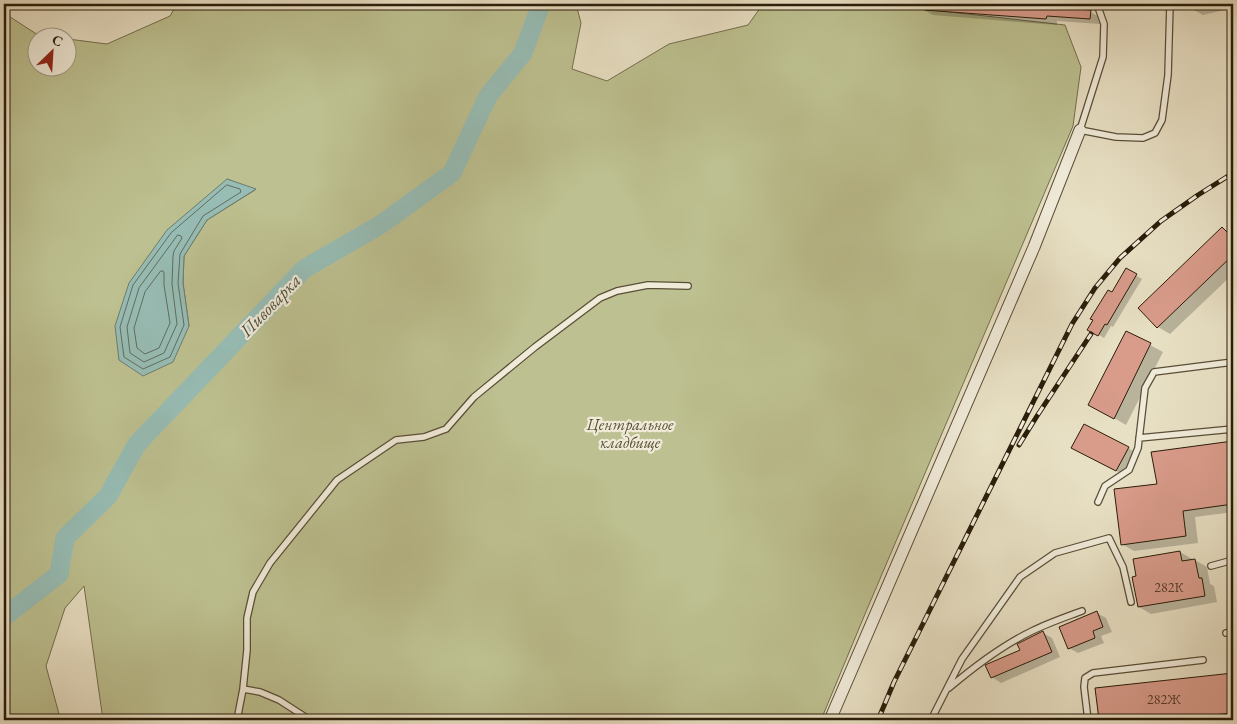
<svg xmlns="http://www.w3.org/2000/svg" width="1237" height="724" viewBox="0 0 1237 724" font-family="'EB Garamond',serif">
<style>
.green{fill:#bdc090;stroke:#746e4d;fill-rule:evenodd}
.water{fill:#97bdb5;stroke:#6b7d71}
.shadow{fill:#0003}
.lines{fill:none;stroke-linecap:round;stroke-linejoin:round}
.shore{stroke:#606d60;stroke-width:1}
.river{stroke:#97bdb5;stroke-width:19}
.building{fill:#d99c8b;stroke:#2a1d0a}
.lane-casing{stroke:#5a4e38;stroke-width:8}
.street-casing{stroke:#5a4e38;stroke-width:13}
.lane{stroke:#f0ebd9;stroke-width:5.5}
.street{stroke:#f0ebd9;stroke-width:11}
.rail-casing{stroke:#2a1d0a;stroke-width:5}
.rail{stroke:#f0ebd9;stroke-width:3;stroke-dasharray:9;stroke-linecap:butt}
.labels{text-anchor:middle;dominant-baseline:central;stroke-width:4.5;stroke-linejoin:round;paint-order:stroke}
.number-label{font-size:14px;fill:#563d2a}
.park-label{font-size:16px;font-style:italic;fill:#564e32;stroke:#f0ebd9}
.water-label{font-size:18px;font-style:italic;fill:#4b4d3d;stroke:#f0ebd9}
</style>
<rect width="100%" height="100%" fill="#e8e0c4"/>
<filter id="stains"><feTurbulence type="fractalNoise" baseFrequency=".004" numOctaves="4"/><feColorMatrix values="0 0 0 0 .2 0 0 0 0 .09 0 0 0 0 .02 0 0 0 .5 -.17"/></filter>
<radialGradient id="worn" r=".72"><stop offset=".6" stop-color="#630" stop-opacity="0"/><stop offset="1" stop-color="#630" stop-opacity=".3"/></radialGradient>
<path class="green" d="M 177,4 L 576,4 L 581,23 L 572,69 L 607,81 L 669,44 L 748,25 L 763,4 L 879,4 L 1065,25 L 1081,67 L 1073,126 L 865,614 L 821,720 L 103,720 L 84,586 L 65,608 L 46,666 L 59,714 L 31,720 L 4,720 L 4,13 L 38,35 L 59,37 L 38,38 L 38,68 L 68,68 L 68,39 L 107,44 L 170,16 ZM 227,179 L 255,190 L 207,220 L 184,256 L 183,283 L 189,326 L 119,360 Z"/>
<path class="water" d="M 227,179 L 256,189 L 207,220 L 184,256 L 183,283 L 189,326 L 173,362 L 143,376 L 119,360 L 115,326 L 129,283 L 167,230 Z"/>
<path class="shadow" d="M 923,4 L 1058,4 L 1058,9 L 1090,12 L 1101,18 L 1100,24 L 1057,21 L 1057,25 L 1030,23 L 933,15 L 922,9 Z
M 1193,4 L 1233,4 L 1233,8 L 1203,15 L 1194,10 Z
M 1223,228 L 1233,235 L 1233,274 L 1170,334 L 1158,327 L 1140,308 Z
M 1127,270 L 1142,279 L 1113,327 L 1111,326 L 1104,338 L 1089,329 L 1113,294 Z
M 1126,332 L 1163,352 L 1126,425 L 1102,411 Z
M 1233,443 L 1233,512 L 1195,517 L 1198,543 L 1134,551 L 1122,544 L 1158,485 L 1152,453 Z
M 1128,448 L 1137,453 L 1126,476 L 1082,453 Z
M 1180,552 L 1192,559 L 1192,561 L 1195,560 L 1207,567 L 1210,584 L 1214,586 L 1217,602 L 1151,614 L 1139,607 Z
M 1097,613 L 1106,618 L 1112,632 L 1101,636 L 1104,643 L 1078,653 L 1069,648 Z
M 1043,633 L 1052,638 L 1060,657 L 1001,683 L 992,677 L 1021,650 Z
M 1227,646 L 1233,646 L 1233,720 L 1100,720 L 1097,689 L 1231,675 Z"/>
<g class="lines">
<path class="shore" d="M 227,185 L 240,189 L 241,192 L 203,216 L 180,254 L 178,283 L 184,325 L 170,357 L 143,369 L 124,357 L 120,327 L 133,285 L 171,233 Z
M 178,235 L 181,236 L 182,238 L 174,251 L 173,256 L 172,284 L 177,324 L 164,353 L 144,362 L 130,353 L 127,327 L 139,288 Z
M 161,271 L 163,271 L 164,273 L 164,285 L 170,323 L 159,348 L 145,354 L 137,348 L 134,328 L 145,292 Z"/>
<path class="river" d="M 4,617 L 59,574 L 65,538 L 108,496 L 137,444 L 304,269 L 380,225 L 452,173 L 488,96 L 523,53 L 541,4"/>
</g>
<path class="building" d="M 924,4 L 1048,4 L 1047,7 L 1091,10 L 1090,19 L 1047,16 L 1046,19 L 924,10 Z
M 1222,227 L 1233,238 L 1233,255 L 1157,328 L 1138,308 Z
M 1126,268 L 1137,274 L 1107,325 L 1105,324 L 1098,336 L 1087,330 L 1093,320 L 1090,319 L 1108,290 L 1112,292 Z
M 1126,331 L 1151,343 L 1114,419 L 1088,405 Z
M 1084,424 L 1129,447 L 1116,471 L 1071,448 Z
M 1233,441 L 1233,504 L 1183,511 L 1186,536 L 1121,545 L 1114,489 L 1157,484 L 1151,452 Z
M 1180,551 L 1182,561 L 1195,559 L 1199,578 L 1202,578 L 1205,596 L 1138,607 L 1132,577 L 1136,576 L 1133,559 Z
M 1097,611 L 1103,627 L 1093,631 L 1095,638 L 1068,649 L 1059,627 Z
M 1043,631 L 1052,652 L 991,678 L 985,665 L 1020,650 L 1017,644 Z
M 1233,673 L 1233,713 L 1163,720 L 1099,720 L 1095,688 Z"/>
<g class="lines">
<g class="lane-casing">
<path id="lane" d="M 1097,4 L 1104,24 L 1103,57 L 1080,130 L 1116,137 L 1143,138 L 1155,133 L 1162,120 L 1168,75 L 1170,4
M 1139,438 L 1233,429
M 1098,502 L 1105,486 L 1129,470 L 1138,448 L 1145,388 L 1154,372 L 1233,362
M 1211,566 L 1233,560
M 1226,633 L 1233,632
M 949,688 C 975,666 1001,646 1032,631 C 1048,623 1066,617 1082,611
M 243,689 L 260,692 L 279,700 L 310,720
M 237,720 L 243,689 L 247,650 L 247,618 L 253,592 L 270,563 L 337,480 L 396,440 L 424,437 L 446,429 L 474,397 L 535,347 L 600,298 L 617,291 L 648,285 L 688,286
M 935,720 L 934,714 L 962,659 L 1020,577 L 1055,553 L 1109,538 L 1123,567 L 1131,602
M 1088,720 L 1084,687 L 1085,678 L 1093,673 L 1203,660"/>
</g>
<g class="street-casing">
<path id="street" d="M 830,720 L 1034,247 L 1080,130"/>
</g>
<use href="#lane" class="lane"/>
<use href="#street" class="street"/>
<g class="rail-casing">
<path id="rail" d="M 1019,445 L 1037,416 L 1091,334
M 878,720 L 894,682 L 1072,324 L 1095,288 L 1120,258 L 1161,221 L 1198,195 L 1233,173"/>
</g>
<use href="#rail" class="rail"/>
</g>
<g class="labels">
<g class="number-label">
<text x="1169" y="587">282К</text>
<text x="1164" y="699">282Ж</text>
</g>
<g class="park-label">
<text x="630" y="424">Центральное<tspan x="630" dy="18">кладбище</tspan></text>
</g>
<g class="water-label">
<text transform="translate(270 305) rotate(-46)">Пивоварка</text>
</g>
</g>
<rect width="1237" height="724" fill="none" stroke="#e8e0c4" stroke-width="20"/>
<rect x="5" y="5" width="1227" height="714" fill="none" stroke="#2a1d0a" stroke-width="2.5"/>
<rect x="10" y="10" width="1217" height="704" fill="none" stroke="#2a1d0a"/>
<g transform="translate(52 52) rotate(25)"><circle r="24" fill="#f0ebd9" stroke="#a19986"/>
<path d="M0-4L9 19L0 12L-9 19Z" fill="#8f2418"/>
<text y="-8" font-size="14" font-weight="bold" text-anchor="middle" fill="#2a1d0a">С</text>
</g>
<rect width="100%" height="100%" filter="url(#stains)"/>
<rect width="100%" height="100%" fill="url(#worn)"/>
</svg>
